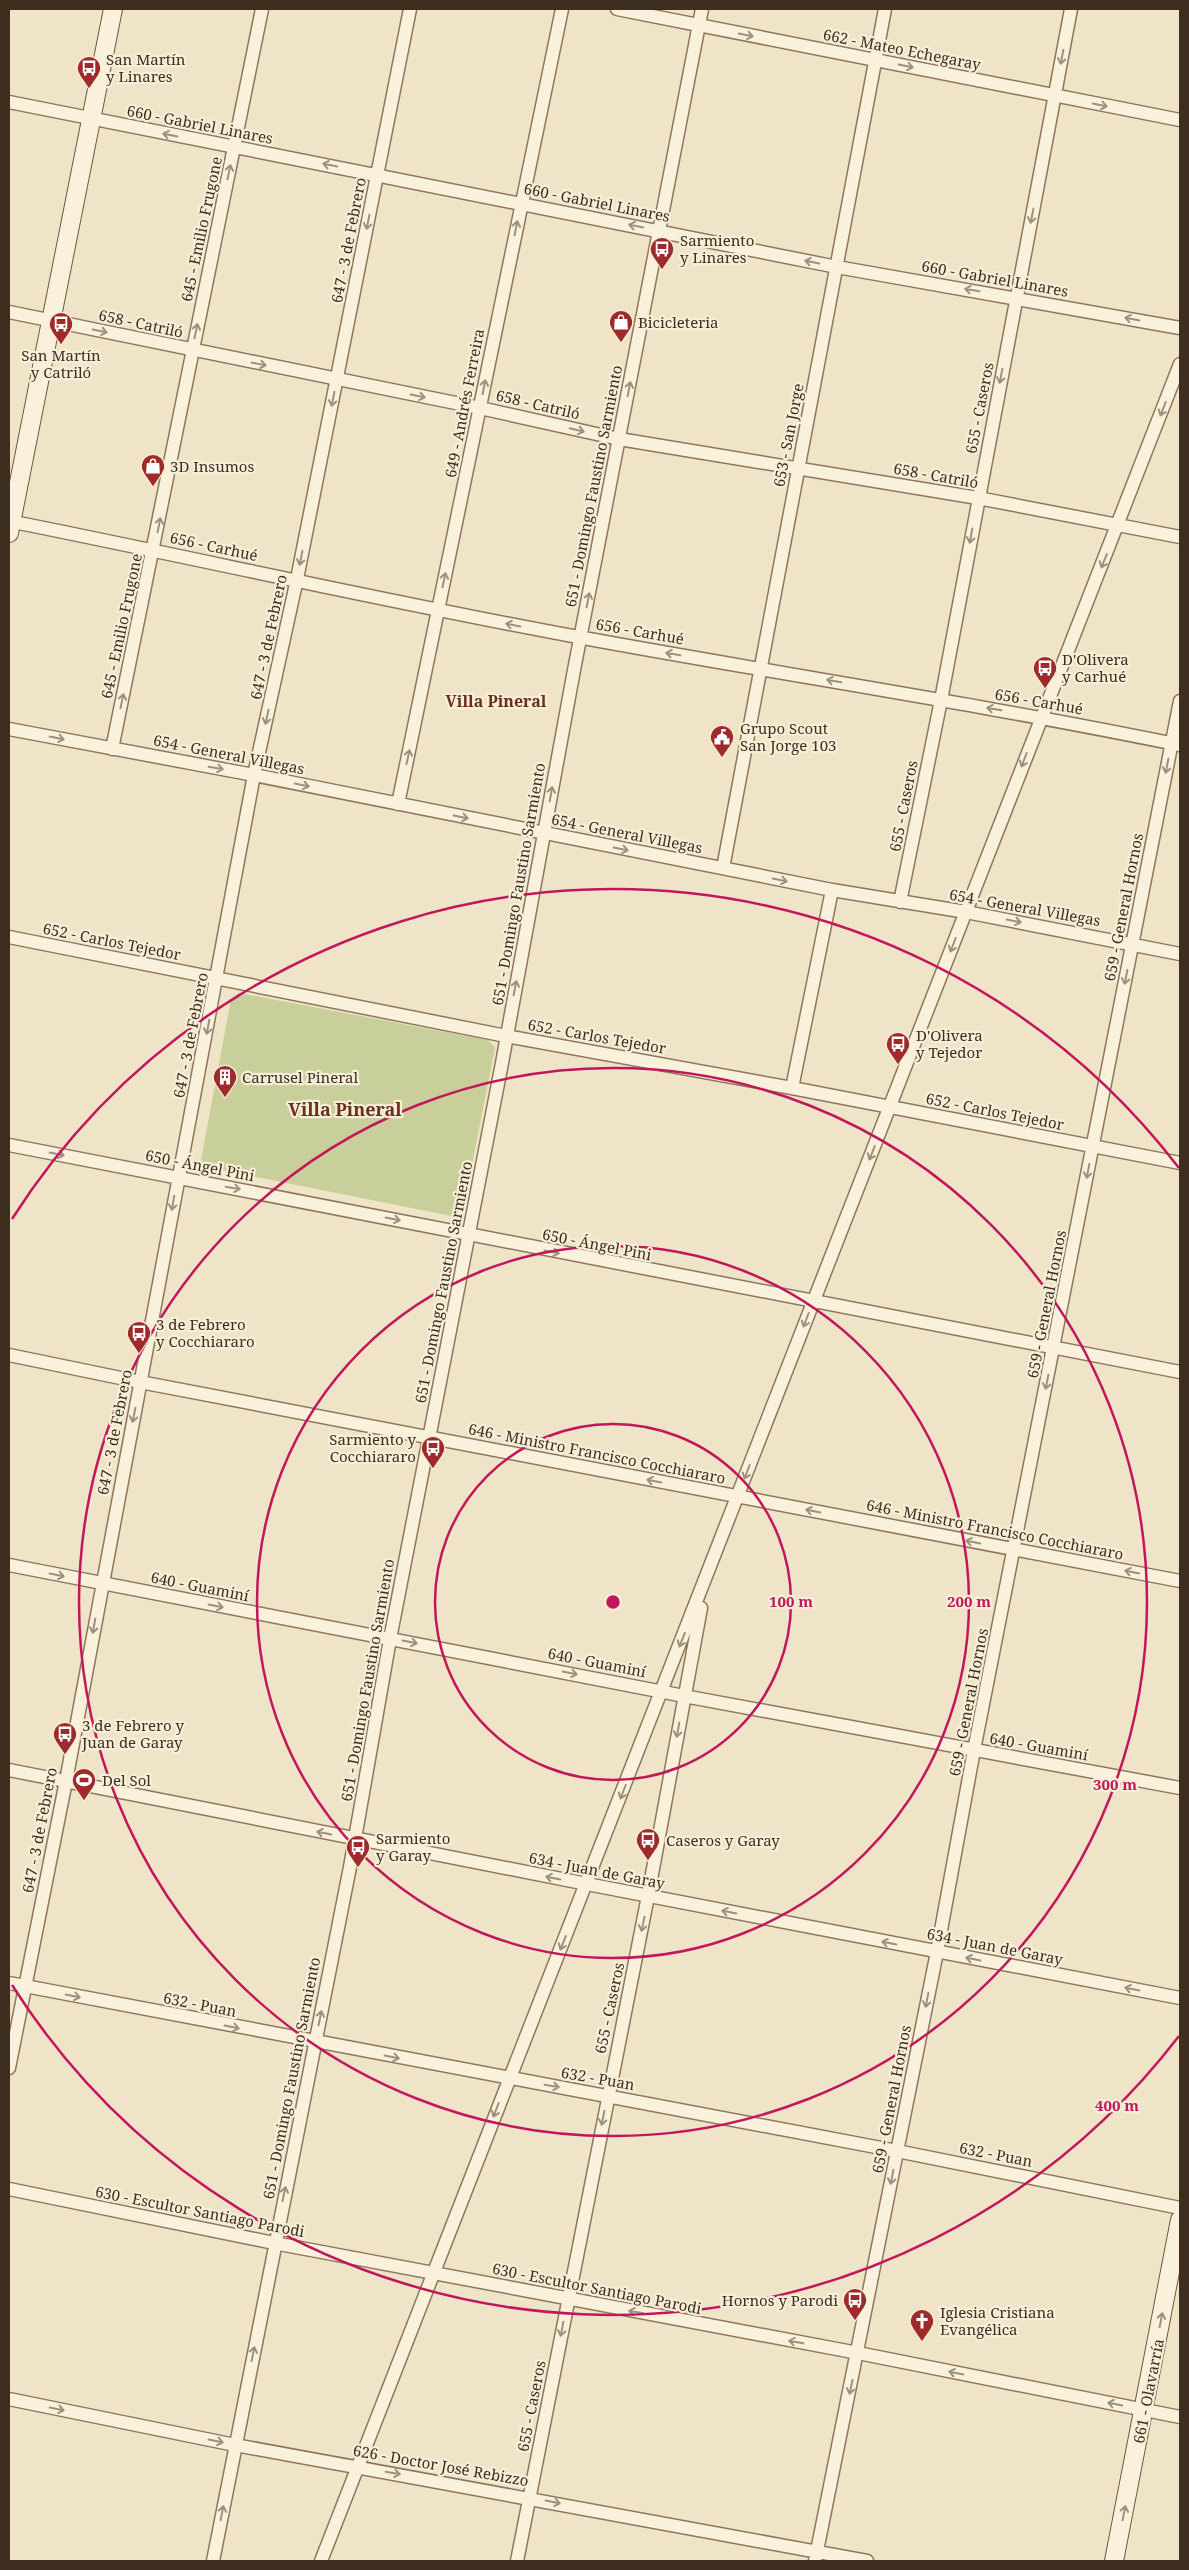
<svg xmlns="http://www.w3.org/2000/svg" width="1189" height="2570" viewBox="0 0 1189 2570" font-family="'Noto Serif',serif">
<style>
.green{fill:#c9cf9b}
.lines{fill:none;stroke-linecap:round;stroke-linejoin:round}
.street-casing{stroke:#8d765c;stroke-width:15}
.secondary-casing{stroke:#6f573f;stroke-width:20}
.street{stroke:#faf1dc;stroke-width:12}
.secondary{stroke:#faf1dc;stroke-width:18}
.oneway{stroke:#9c907e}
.ring{fill:none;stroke:#c2185b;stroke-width:2.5}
.labels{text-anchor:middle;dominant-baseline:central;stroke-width:4.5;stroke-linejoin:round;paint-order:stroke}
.street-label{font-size:15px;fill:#3d2e20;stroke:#f7eed8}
.poi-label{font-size:15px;fill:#3d2e20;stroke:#f7eed8;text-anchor:start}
.neighbourhood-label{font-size:16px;font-weight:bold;fill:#6b2e1e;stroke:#f7eed8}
.quarter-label{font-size:18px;font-weight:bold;fill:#6b2e1e;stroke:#f7eed8}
.centre{fill:#c2185b;stroke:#f7eed8;stroke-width:2.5}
.ring-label{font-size:15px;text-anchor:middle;font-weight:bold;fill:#c2185b;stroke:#f7eed8;stroke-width:4.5;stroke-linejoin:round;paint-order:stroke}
</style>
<rect width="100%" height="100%" fill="#f0e4c8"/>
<path class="green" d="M 239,993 L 488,1040 L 495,1048 L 463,1210 L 451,1216 L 207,1167 L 201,1160 L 231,999 Z"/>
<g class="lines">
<g class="street-casing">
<path id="street" d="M 617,9 L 1180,120
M 9,102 L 837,267 L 1180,328
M 9,312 L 480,408 L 619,439 L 978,498 L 1180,537
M 9,521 C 199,559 388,602 578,637 C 779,674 980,704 1180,745
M 9,729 L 254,775 L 832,890 L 966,912 L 1180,954
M 112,749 L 262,9
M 398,804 L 562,9
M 723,868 L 885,9
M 900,902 L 941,700 L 1071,9
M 9,937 L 506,1036 L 792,1088 L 1180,1163
M 792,1088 L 832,890
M 9,1145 L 1180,1372
M 9,1355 L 140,1382 L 1180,1581
M 9,1565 L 684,1696 L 1180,1788
M 9,1770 L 587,1884 L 1180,1998
M 9,1983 L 897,2151 L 1180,2208
M 9,2068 L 66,1781 L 254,775 L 297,579 L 410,9
M 9,2189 L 274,2243 L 858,2353 L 1180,2417
M 9,2399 L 235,2445 L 867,2561
M 213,2561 L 350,1867 L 390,1639 L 502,1063 L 574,670 L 702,9
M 321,2561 L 1180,364
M 517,2561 L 648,1896 L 701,1608
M 815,2561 L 937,1952 L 974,1750 L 1180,701"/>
</g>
<g class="secondary-casing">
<path id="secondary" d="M 9,533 L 113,9
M 1114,2561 L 1180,2220"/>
</g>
<use href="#street" class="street"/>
<use href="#secondary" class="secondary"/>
</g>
<defs><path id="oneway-shaft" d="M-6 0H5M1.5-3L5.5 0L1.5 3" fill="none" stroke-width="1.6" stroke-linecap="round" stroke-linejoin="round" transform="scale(1.25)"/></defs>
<g class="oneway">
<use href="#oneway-shaft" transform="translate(746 35) rotate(11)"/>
<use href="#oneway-shaft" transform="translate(1062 57) rotate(101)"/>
<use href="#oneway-shaft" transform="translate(906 66) rotate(11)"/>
<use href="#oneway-shaft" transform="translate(1100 105) rotate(11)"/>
<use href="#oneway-shaft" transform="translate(170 135) rotate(-169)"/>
<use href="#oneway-shaft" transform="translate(330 165) rotate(-169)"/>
<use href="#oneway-shaft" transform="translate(229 172) rotate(-78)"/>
<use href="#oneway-shaft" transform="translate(1032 216) rotate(101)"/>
<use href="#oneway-shaft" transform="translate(368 222) rotate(101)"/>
<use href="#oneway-shaft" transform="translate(636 226) rotate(-169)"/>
<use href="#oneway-shaft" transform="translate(516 228) rotate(-79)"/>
<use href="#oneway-shaft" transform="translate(812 262) rotate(-168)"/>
<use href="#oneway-shaft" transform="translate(972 290) rotate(-170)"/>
<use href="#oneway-shaft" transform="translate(1132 319) rotate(-169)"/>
<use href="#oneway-shaft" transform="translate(100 331) rotate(12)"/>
<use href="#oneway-shaft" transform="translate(196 331) rotate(-78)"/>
<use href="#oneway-shaft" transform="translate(259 364) rotate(11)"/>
<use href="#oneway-shaft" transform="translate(1001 376) rotate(101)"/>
<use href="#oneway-shaft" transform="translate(484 387) rotate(-79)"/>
<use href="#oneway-shaft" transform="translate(629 389) rotate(-79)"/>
<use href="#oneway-shaft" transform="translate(418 396) rotate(11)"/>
<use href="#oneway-shaft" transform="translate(333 399) rotate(101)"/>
<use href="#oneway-shaft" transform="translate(1163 409) rotate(111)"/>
<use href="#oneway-shaft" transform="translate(577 430) rotate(13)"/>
<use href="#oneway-shaft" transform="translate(159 525) rotate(-79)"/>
<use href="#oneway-shaft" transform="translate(971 536) rotate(100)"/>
<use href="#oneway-shaft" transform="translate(301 558) rotate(101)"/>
<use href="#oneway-shaft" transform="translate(1104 561) rotate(112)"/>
<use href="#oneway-shaft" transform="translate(444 580) rotate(-78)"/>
<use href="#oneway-shaft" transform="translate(588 600) rotate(-79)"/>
<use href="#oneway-shaft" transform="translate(513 625) rotate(-169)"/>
<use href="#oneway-shaft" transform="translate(673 654) rotate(-170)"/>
<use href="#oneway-shaft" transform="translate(834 681) rotate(-170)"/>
<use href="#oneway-shaft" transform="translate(122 701) rotate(-78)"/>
<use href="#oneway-shaft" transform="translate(994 709) rotate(-170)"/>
<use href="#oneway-shaft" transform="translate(267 717) rotate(102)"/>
<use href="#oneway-shaft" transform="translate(57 738) rotate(11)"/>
<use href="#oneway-shaft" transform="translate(408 757) rotate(-78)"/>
<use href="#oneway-shaft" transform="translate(1024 760) rotate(111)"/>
<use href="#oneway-shaft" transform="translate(1167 766) rotate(101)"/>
<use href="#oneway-shaft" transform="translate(216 768) rotate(10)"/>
<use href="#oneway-shaft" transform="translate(302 785) rotate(12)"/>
<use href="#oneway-shaft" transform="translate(551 794) rotate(-80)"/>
<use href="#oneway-shaft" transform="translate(461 817) rotate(11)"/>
<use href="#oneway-shaft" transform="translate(621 849) rotate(11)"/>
<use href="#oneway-shaft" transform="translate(780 880) rotate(11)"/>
<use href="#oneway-shaft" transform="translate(1014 921) rotate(11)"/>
<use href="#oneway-shaft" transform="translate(953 945) rotate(111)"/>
<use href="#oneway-shaft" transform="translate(1126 977) rotate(101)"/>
<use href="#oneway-shaft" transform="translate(515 988) rotate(-79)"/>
<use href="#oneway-shaft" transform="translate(208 1027) rotate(100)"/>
<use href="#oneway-shaft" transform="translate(872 1153) rotate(112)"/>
<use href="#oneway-shaft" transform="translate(57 1154) rotate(11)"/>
<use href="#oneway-shaft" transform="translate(1088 1171) rotate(101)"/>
<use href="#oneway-shaft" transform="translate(233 1188) rotate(10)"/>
<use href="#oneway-shaft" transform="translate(173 1203) rotate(100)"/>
<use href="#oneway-shaft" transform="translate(393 1219) rotate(12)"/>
<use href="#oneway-shaft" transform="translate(552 1252) rotate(11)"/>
<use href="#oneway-shaft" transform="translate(806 1320) rotate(111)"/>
<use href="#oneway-shaft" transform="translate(1047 1382) rotate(101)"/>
<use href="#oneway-shaft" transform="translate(134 1415) rotate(101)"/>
<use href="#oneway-shaft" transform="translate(747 1472) rotate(111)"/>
<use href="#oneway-shaft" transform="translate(654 1481) rotate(-169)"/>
<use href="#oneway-shaft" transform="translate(813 1511) rotate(-169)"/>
<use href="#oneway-shaft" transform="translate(973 1542) rotate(-169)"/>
<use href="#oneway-shaft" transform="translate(1132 1572) rotate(-169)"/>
<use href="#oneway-shaft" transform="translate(57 1575) rotate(11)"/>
<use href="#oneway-shaft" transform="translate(216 1606) rotate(11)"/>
<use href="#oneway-shaft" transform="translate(94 1626) rotate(100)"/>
<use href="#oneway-shaft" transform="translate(682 1640) rotate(112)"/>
<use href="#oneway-shaft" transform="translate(410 1642) rotate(11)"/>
<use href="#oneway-shaft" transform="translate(570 1673) rotate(11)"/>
<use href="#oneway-shaft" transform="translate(678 1730) rotate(100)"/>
<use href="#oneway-shaft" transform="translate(623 1792) rotate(111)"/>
<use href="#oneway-shaft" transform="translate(324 1833) rotate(-169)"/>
<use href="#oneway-shaft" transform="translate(553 1878) rotate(-169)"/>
<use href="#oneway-shaft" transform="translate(729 1912) rotate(-169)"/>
<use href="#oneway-shaft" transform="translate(643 1924) rotate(102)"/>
<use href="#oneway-shaft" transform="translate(563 1943) rotate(112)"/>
<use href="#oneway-shaft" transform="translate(889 1943) rotate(-169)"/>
<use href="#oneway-shaft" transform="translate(973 1959) rotate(-169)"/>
<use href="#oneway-shaft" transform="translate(1132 1989) rotate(-169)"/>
<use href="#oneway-shaft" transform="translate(73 1996) rotate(11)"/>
<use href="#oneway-shaft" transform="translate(927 2000) rotate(101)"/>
<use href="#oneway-shaft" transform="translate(320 2018) rotate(-79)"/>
<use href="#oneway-shaft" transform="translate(232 2027) rotate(11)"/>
<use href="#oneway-shaft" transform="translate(392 2057) rotate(11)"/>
<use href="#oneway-shaft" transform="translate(552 2086) rotate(10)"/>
<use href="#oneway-shaft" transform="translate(496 2110) rotate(111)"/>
<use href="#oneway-shaft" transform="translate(603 2118) rotate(101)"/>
<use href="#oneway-shaft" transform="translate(892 2177) rotate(101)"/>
<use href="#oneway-shaft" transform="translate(284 2194) rotate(-78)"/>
<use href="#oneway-shaft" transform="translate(636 2312) rotate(-170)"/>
<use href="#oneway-shaft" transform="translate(1161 2320) rotate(-79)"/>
<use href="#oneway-shaft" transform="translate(562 2329) rotate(101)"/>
<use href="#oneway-shaft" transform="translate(796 2342) rotate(-170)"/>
<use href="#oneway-shaft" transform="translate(253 2354) rotate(-79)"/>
<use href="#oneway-shaft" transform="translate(956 2373) rotate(-169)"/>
<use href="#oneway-shaft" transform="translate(851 2387) rotate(102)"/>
<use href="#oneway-shaft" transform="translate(1115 2404) rotate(-169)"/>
<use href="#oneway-shaft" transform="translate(57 2409) rotate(11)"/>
<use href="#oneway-shaft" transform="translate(216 2441) rotate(11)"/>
<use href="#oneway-shaft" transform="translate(393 2473) rotate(10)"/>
<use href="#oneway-shaft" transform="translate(553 2502) rotate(11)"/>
<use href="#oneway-shaft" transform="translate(222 2513) rotate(-79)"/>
<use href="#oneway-shaft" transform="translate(1124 2513) rotate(-79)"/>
</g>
<g class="ring">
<circle cx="613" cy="1602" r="178"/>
<circle cx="613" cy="1602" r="356"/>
<circle cx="613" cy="1602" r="534"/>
<path d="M1179 2036A713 713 0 0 1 12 1985M12 1219A713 713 0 0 1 1179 1168"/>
</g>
<defs>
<g id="bus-pin" transform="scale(1.25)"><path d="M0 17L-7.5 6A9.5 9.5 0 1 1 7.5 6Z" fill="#9e2a2b" stroke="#f7eed8"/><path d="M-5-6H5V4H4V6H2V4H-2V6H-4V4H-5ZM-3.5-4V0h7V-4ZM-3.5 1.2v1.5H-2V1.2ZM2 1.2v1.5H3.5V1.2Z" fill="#fff"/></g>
<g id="shop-pin" transform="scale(1.25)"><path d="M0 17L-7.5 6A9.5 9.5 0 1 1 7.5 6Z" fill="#9e2a2b" stroke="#f7eed8"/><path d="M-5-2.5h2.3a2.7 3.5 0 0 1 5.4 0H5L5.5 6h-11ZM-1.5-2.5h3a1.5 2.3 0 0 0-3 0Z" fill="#fff"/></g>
<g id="civic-pin" transform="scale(1.25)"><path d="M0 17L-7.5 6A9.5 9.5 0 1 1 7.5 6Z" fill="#9e2a2b" stroke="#f7eed8"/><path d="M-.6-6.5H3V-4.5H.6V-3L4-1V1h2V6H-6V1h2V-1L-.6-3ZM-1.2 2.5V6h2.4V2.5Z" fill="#fff"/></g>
<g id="building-pin" transform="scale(1.25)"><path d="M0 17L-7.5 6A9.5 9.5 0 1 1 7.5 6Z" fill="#9e2a2b" stroke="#f7eed8"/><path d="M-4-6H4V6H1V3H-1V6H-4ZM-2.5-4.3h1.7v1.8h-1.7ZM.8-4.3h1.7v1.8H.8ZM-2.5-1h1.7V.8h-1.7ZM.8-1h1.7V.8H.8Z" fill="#fff"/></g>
<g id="stadium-pin" transform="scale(1.25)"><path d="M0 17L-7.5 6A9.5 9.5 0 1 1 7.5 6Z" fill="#9e2a2b" stroke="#f7eed8"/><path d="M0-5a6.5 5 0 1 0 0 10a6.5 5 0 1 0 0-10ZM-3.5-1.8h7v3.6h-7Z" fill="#fff"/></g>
<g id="church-pin" transform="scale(1.25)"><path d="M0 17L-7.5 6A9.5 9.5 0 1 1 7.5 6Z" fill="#9e2a2b" stroke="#f7eed8"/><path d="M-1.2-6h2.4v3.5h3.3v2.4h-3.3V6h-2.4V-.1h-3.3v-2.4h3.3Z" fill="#fff"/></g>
</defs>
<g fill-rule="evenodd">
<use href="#bus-pin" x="89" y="68"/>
<use href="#bus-pin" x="662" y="249"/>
<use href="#shop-pin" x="621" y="322"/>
<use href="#bus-pin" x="61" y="324"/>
<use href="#shop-pin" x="153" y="466"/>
<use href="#bus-pin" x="1045" y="668"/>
<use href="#civic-pin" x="722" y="737"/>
<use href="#bus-pin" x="898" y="1044"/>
<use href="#building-pin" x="225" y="1077"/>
<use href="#bus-pin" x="139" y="1333"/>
<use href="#bus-pin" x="433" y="1448"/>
<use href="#bus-pin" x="65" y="1734"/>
<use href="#stadium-pin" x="84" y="1780"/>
<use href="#bus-pin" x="648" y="1840"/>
<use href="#bus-pin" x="358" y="1847"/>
<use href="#bus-pin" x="855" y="2300"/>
<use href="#church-pin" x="922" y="2321"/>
</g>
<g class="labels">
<g class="street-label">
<text transform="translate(902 49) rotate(11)">662 - Mateo Echegaray</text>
<text transform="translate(200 124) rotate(11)">660 - Gabriel Linares</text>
<text transform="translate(597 202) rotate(11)">660 - Gabriel Linares</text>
<text transform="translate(201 229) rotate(-78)">645 - Emilio Frugone</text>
<text transform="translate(348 240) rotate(-79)">647 - 3 de Febrero</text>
<text transform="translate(995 278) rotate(10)">660 - Gabriel Linares</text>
<text transform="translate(141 323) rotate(12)">658 - Catriló</text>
<text transform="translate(464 403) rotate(-79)">649 - Andrés Ferreira</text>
<text transform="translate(538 404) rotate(13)">658 - Catriló</text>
<text transform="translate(979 408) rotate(-79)">655 - Caseros</text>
<text transform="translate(788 435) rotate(-79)">653 - San Jorge</text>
<text transform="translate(936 475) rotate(10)">658 - Catriló</text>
<text transform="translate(593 486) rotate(-79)">651 - Domingo Faustino Sarmiento</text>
<text transform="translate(214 546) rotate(12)">656 - Carhué</text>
<text transform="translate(121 626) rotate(-78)">645 - Emilio Frugone</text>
<text transform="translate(640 631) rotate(10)">656 - Carhué</text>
<text transform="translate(268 637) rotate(-78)">647 - 3 de Febrero</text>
<text transform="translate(1039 701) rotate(10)">656 - Carhué</text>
<text transform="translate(229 754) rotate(11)">654 - General Villegas</text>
<text transform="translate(903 806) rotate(-79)">655 - Caseros</text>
<text transform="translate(627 833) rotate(11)">654 - General Villegas</text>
<text transform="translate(518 884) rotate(-80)">651 - Domingo Faustino Sarmiento</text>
<text transform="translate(1025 907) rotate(10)">654 - General Villegas</text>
<text transform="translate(1123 907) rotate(-79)">659 - General Hornos</text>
<text transform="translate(112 941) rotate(11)">652 - Carlos Tejedor</text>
<text transform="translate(190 1035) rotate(-79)">647 - 3 de Febrero</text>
<text transform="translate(597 1036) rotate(10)">652 - Carlos Tejedor</text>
<text transform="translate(995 1111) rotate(11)">652 - Carlos Tejedor</text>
<text transform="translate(200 1165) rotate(11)">650 - Ángel Pini</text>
<text transform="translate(597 1244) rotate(11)">650 - Ángel Pini</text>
<text transform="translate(443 1282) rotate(-79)">651 - Domingo Faustino Sarmiento</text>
<text transform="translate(1046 1304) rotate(-79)">659 - General Hornos</text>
<text transform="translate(114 1432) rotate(-79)">647 - 3 de Febrero</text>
<text transform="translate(597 1453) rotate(11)">646 - Ministro Francisco Cocchiararo</text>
<text transform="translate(995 1529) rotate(11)">646 - Ministro Francisco Cocchiararo</text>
<text transform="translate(200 1586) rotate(11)">640 - Guaminí</text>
<text transform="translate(597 1662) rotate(11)">640 - Guaminí</text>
<text transform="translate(367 1680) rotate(-80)">651 - Domingo Faustino Sarmiento</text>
<text transform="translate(968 1702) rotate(-79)">659 - General Hornos</text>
<text transform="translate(1039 1746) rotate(10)">640 - Guaminí</text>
<text transform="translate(39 1830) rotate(-79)">647 - 3 de Febrero</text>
<text transform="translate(597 1870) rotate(11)">634 - Juan de Garay</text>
<text transform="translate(995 1946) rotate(11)">634 - Juan de Garay</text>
<text transform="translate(200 2004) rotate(11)">632 - Puan</text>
<text transform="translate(609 2008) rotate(-78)">655 - Caseros</text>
<text transform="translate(291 2078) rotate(-79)">651 - Domingo Faustino Sarmiento</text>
<text transform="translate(598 2078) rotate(10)">632 - Puan</text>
<text transform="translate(891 2099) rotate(-79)">659 - General Hornos</text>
<text transform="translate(996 2154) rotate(11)">632 - Puan</text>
<text transform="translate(200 2211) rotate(11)">630 - Escultor Santiago Parodi</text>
<text transform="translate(597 2288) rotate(11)">630 - Escultor Santiago Parodi</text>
<text transform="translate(1148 2391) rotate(-79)">661 - Olavarría</text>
<text transform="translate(531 2406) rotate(-79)">655 - Caseros</text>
<text transform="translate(441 2465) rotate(10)">626 - Doctor José Rebizzo</text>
</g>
<g class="poi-label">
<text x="106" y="59">San Martín<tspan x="106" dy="17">y Linares</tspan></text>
<text x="680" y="240">Sarmiento<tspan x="680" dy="17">y Linares</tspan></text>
<text x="638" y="322">Bicicleteria</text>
<text x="61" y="355" text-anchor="middle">San Martín<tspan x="61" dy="17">y Catriló</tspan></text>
<text x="170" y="466">3D Insumos</text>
<text x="1062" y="659">D'Olivera<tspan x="1062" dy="17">y Carhué</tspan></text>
<text x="740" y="728">Grupo Scout<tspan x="740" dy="17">San Jorge 103</tspan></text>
<text x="916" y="1035">D'Olivera<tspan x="916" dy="17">y Tejedor</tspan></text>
<text x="242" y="1077">Carrusel Pineral</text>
<text x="156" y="1324">3 de Febrero<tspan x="156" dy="17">y Cocchiararo</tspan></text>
<text x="416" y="1439" text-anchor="end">Sarmiento y<tspan x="416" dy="17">Cocchiararo</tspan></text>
<text x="82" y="1725">3 de Febrero y<tspan x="82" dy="17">Juan de Garay</tspan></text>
<text x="102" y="1780">Del Sol</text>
<text x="376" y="1838">Sarmiento<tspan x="376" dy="17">y Garay</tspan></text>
<text x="666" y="1840">Caseros y Garay</text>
<text x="838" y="2300" text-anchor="end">Hornos y Parodi</text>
<text x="940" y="2312">Iglesia Cristiana<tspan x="940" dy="17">Evangélica</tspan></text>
</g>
<g class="neighbourhood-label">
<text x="496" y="701">Villa Pineral</text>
</g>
<g class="quarter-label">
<text x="345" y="1109">Villa Pineral</text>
</g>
</g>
<circle cx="613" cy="1602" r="8" class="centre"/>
<g class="ring-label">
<text x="791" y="1607">100 m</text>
<text x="969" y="1607">200 m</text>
<text x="1115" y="1790">300 m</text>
<text x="1117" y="2111">400 m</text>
</g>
<rect width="1189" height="2570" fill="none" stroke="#3d2e20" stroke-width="20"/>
</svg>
